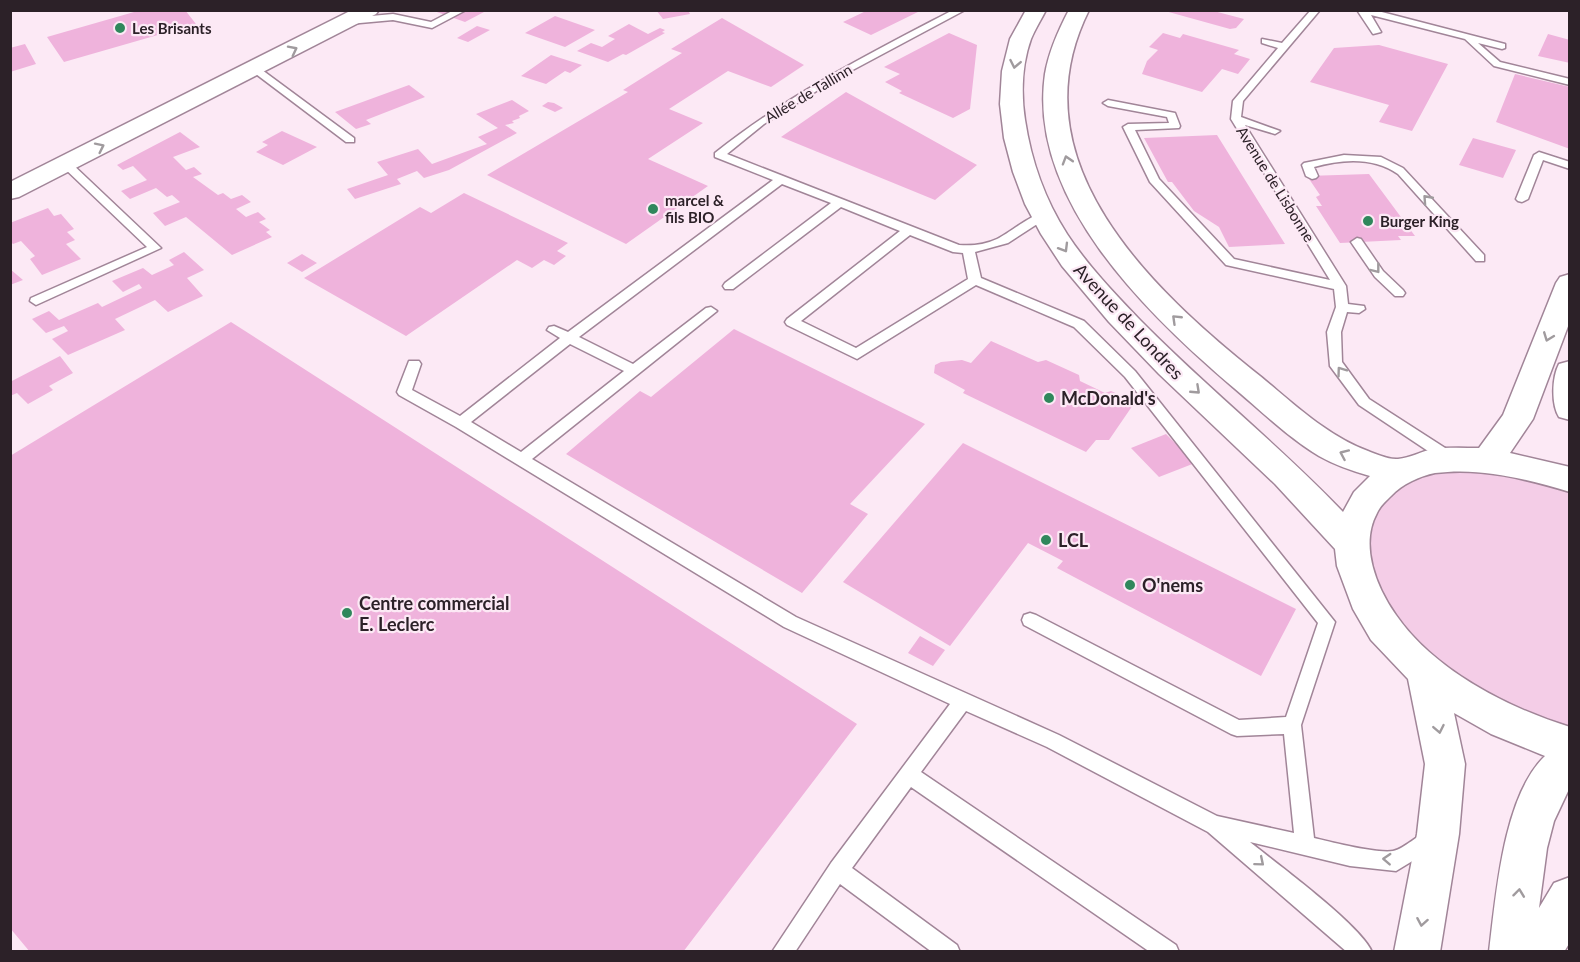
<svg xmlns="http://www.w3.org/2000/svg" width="1580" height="962" viewBox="0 0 1580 962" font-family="Lato,sans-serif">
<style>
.green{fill:#f4cde7}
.building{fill:#efb3dc}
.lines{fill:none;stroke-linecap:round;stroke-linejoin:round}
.service-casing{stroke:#a18598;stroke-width:3}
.secondary-casing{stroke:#a18598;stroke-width:3}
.primary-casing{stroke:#a18598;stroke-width:3}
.service{fill:#fff;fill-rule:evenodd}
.secondary{fill:#fff;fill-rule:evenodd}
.primary{fill:#fff;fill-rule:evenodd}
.oneway{stroke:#a09b9e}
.poi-dot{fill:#30875c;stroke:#fce9f5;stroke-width:2}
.labels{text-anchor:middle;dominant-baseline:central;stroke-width:4.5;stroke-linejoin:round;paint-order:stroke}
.far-poi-label{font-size:15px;font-weight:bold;fill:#2c2128;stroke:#fce9f5;text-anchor:start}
.far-street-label{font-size:15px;fill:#2c2128;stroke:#fce9f5}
.street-label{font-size:18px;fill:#2c2128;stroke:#fce9f5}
.poi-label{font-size:18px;font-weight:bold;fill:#2c2128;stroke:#fce9f5;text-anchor:start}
</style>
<rect width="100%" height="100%" fill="#fce9f5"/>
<path class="green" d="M 1423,464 L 1569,480 L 1569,746 L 1540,738 L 1380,620 L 1358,514 Z"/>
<path class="building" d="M 141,10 L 185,10 L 196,24 L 64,62 L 47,37 Z
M 480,10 L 484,12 L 465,22 L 434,11 Z
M 656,10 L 688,10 L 690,14 L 663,19 Z
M 868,10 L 922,10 L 871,35 L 843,22 Z
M 1210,10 L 1244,19 L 1236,28 L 1230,29 L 1165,11 Z
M 555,16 L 595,30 L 565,47 L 525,33 Z
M 722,18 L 804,65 L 771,87 L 728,71 L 669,109 L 703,123 L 648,159 L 708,186 L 626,244 L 487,175 L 628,92 L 623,90 L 682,53 L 671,49 Z
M 629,24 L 648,34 L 660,28 L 665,30 L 662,32 L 665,33 L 626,55 L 623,54 L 608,62 L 577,51 L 591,43 L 602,47 L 615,39 L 608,36 Z
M 477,26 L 490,30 L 468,42 L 457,38 Z
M 949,33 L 977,45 L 970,109 L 953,118 L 899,93 L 902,91 L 885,82 L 900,74 L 884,67 Z
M 1163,33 L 1180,38 L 1183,34 L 1239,50 L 1234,54 L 1250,59 L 1238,74 L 1222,69 L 1202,92 L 1142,74 L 1147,61 L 1158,50 L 1149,47 Z
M 1548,34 L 1570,40 L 1570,63 L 1538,56 Z
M 25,44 L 36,64 L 10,72 L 10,48 Z
M 1379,45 L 1448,64 L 1412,131 L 1379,122 L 1389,105 L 1310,82 L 1334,48 Z
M 551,55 L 582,65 L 570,73 L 565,71 L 546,84 L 521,76 Z
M 1515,74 L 1570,87 L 1570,149 L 1496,122 Z
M 409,85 L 425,97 L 366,120 L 371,124 L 356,129 L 335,112 Z
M 846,92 L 977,165 L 935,200 L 781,137 Z
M 512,100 L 529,111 L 519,116 L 520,118 L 512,121 L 514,123 L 505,125 L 517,133 L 449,170 L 424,178 L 417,171 L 397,179 L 401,184 L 355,199 L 347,189 L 388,175 L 377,162 L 418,149 L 432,164 L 487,144 L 478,137 L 498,128 L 476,114 Z
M 548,102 L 554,103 L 563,108 L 555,112 L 542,106 Z
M 282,131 L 317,147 L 283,165 L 256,152 L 268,145 L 262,142 Z
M 180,132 L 200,147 L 173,157 L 186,170 L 194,167 L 202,174 L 193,177 L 218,195 L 223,193 L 231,199 L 242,195 L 251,202 L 236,209 L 246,217 L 258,212 L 266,219 L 259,222 L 270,230 L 266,232 L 272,237 L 232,255 L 186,217 L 165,226 L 153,213 L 180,202 L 172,195 L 167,197 L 156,188 L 130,199 L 121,191 L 147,180 L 133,166 L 123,170 L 117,165 Z
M 1217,135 L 1285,244 L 1229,247 L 1219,227 L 1194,211 L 1172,182 L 1168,182 L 1144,138 Z
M 1473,138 L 1516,150 L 1503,178 L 1459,165 Z
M 1369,174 L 1415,236 L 1398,236 L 1401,240 L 1340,243 L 1316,206 L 1322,206 L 1316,197 L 1320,195 L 1307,176 Z
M 464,193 L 568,243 L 557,251 L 566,256 L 554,265 L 544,260 L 532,268 L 517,260 L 406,336 L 304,278 L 420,207 L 431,213 Z
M 48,208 L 54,216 L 61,214 L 74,229 L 67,232 L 75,240 L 66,244 L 81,259 L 42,275 L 30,259 L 35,256 L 21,241 L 13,244 L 10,241 L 10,223 Z
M 184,252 L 204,270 L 187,278 L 203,296 L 168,312 L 155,300 L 115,319 L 125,330 L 68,355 L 52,339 L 68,331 L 64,326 L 46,333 L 32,319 L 49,311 L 59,320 L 98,303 L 102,307 L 142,288 L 139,284 L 123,292 L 112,281 L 143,268 L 152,275 L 174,265 L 169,260 Z
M 302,254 L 317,263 L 302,272 L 287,263 Z
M 10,269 L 23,280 L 10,285 Z
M 231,322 L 857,724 L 683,952 L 30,952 L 10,928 L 10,456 Z
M 734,329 L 925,424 L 850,504 L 868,514 L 802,593 L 566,454 L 640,391 L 651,397 Z
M 991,341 L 1038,362 L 1046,360 L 1079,375 L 1080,381 L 1105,393 L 1111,391 L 1135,402 L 1109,440 L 1096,440 L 1086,452 L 963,393 L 965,390 L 934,373 L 935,365 L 941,362 L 962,360 L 971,363 Z
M 60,356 L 73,373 L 49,386 L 53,390 L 28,404 L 17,393 L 10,396 L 10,382 Z
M 1166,434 L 1195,463 L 1159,477 L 1131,448 Z
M 963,443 L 1296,609 L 1261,676 L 1057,568 L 1063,561 L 1028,543 L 950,646 L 843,582 Z
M 920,636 L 945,650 L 933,666 L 908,653 Z"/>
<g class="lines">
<g class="service-casing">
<path id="service" d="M 454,10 L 466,10 L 432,28 L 393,20 L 349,24 L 344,21 L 349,18 L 393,14 L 431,22 Z
M 953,10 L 965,10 L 834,80 L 764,124 L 727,154 L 959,245 C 972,246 984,245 997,239 C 1010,233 1036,210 1048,213 L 1048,217 L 1008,243 L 975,252 L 981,278 L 1084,321 L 1135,371 L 1335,622 L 1301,725 L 1314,838 C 1331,842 1378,854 1393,851 C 1404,849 1419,834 1430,829 L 1437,832 L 1440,839 L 1437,846 L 1396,871 L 1350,866 L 1250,842 C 1276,863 1362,926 1372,952 L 1347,952 L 1208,832 L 1047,747 L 966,711 L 921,772 L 1176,945 L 1179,952 L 1150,952 L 911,787 L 852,868 L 957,945 L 960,952 L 932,952 L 840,884 L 795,952 L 772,952 L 831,863 L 950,704 L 784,627 L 456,427 L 399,395 L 397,392 L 409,361 L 419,361 L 421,364 L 412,390 L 460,416 L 560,338 L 547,330 L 549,327 L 554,326 L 568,332 L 773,180 L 715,157 L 715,153 C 789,94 869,54 953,10 ZM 782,184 L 831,203 L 725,283 L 723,286 L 725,289 L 733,289 L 841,207 L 900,231 L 787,319 L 785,322 L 787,325 L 857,359 L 976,285 L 1074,327 L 1125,377 L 1318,623 L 1286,717 L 1239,720 L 1036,615 L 1030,613 L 1024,615 L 1022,620 L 1024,625 L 1231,734 L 1237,736 L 1284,734 L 1294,833 L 1217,816 L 1059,735 L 796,617 L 532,459 L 717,311 L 711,307 L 706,308 L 633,364 L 579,337 ZM 910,235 L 953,252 L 963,253 L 968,279 L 856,348 L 801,321 ZM 570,344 L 624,371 L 521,452 L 471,422 Z
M 1311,10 L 1320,10 L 1243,101 L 1241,117 L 1280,131 L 1275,134 L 1245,125 L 1346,286 L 1348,304 L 1364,306 L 1365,309 L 1359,313 L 1347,312 L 1341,332 L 1342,362 L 1369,399 L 1456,455 L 1458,459 L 1456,463 L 1446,463 L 1359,405 L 1330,366 L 1327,332 L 1336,307 L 1334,289 L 1226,265 L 1150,182 L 1123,127 L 1128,124 L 1169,123 L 1167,117 L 1108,106 L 1103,103 L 1108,100 L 1175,113 L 1180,126 L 1179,128 L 1135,130 L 1159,179 L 1234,259 L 1330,280 L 1231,119 L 1233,101 L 1278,48 L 1262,43 L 1262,39 L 1282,43 Z
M 1357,10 L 1374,10 L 1505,44 L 1505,48 L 1502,49 L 1478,43 L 1500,62 L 1570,79 L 1570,85 L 1494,66 L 1465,39 L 1371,15 L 1381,32 L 1373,34 Z
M 252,67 L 258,67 L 354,138 L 354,142 L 346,142 L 252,71 Z
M 1539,152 L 1570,162 L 1570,169 L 1543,160 L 1528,199 L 1522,202 L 1518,201 L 1516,199 L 1534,155 Z
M 1344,155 L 1381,157 L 1403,168 L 1484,255 L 1484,261 L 1476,261 L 1398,174 C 1374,157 1342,159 1314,167 L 1318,176 L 1316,178 L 1312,179 L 1306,176 L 1302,165 L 1304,163 Z
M 66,161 L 70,162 L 161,248 L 36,305 L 30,301 L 31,298 L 147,247 L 62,166 L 62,162 Z
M 1357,238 L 1361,239 L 1383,271 L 1403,290 L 1405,293 L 1403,296 L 1395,296 L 1375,277 L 1351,242 Z"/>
</g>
<g class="secondary-casing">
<path id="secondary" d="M 1026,10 L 1046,10 C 1041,20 1035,29 1031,39 C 1022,64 1021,94 1025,120 C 1031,160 1045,200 1067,234 C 1088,266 1115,294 1141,321 C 1206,387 1279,445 1343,512 L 1354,492 L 1370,476 C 1352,471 1335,465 1319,456 C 1289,438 1261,411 1234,388 C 1148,315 1027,199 1045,74 C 1049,51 1058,31 1069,10 L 1089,10 C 1013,161 1152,290 1260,376 C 1293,403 1327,436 1368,451 C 1376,454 1389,460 1398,459 C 1410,458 1422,451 1433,449 C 1448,447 1464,448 1479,448 L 1503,415 L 1556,283 L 1560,277 L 1570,274 L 1570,321 L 1533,419 L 1510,453 L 1570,467 L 1570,492 C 1526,479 1481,467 1435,473 C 1420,476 1402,484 1391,496 C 1386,501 1380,506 1377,513 C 1359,546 1377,588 1396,615 C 1434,670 1508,708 1570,727 L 1570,787 L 1554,821 L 1547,848 L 1539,908 L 1554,883 L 1570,877 L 1570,942 L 1564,952 L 1489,952 C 1496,896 1503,796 1545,756 L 1491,734 L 1454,713 L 1465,764 L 1459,834 L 1440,952 L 1394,952 L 1417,834 L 1425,764 L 1408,679 L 1371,640 L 1353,609 L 1337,566 L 1335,549 L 1275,484 L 1159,374 L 1109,322 L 1062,266 L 1041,234 L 1025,204 L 1013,172 L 1004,138 L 1000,104 L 1002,71 L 1010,39 Z
M 1570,361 L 1570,420 L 1559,417 C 1551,404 1552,377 1559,364 Z"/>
</g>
<g class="primary-casing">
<path id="primary" d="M 352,10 L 379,10 L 376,14 L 19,197 L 10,199 L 10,182 Z"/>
</g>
<use href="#service" class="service"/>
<use href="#secondary" class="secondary"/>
<use href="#primary" class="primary"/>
</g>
<defs><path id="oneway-chevron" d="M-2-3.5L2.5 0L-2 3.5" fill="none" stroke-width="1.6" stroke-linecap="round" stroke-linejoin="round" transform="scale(1.5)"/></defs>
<g class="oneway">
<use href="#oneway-chevron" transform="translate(293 50) rotate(-27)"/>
<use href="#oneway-chevron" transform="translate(1015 64) rotate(101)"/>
<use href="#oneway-chevron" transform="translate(100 147) rotate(-26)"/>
<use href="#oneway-chevron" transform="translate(1067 160) rotate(-107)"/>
<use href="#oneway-chevron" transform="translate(1427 199) rotate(-132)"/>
<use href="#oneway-chevron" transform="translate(1064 248) rotate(59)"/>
<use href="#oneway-chevron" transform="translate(1376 269) rotate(52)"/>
<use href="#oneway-chevron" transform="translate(1176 319) rotate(-136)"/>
<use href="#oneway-chevron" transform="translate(1548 337) rotate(111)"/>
<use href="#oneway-chevron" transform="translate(1341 371) rotate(-126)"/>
<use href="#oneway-chevron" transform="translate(1196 390) rotate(43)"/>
<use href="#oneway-chevron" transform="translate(1344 454) rotate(-156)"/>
<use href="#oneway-chevron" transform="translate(1439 729) rotate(79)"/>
<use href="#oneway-chevron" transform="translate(1387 859) rotate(-177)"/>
<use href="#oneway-chevron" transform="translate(1260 862) rotate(40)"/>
<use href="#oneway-chevron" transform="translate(1519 893) rotate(-83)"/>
<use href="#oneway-chevron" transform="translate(1422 922) rotate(100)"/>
</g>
<g class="poi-dot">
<circle cx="120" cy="28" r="6"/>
<circle cx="653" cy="209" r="6"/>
<circle cx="1368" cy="221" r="6"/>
<circle cx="1049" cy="398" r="6"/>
<circle cx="1046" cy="540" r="6"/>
<circle cx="1130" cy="585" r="6"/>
<circle cx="347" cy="613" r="6"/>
</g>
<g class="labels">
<g class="far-poi-label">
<text x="132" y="28">Les Brisants</text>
<text x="665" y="200">marcel &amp;<tspan x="665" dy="17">fils BIO</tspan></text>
<text x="1380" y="221">Burger King</text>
</g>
<g class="far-street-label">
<text transform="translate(808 93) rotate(-31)">Allée de Tallinn</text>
<text transform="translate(1276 184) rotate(58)">Avenue de Lisbonne</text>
</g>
<g class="street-label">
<text transform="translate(1129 321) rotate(47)">Avenue de Londres</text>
</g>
<g class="poi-label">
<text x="1061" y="398">McDonald's</text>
<text x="1058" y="540">LCL</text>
<text x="1142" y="585">O'nems</text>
<text x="359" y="603">Centre commercial<tspan x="359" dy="21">E. Leclerc</tspan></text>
</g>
</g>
<rect width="1580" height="962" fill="none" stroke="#2c2128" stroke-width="24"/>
</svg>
